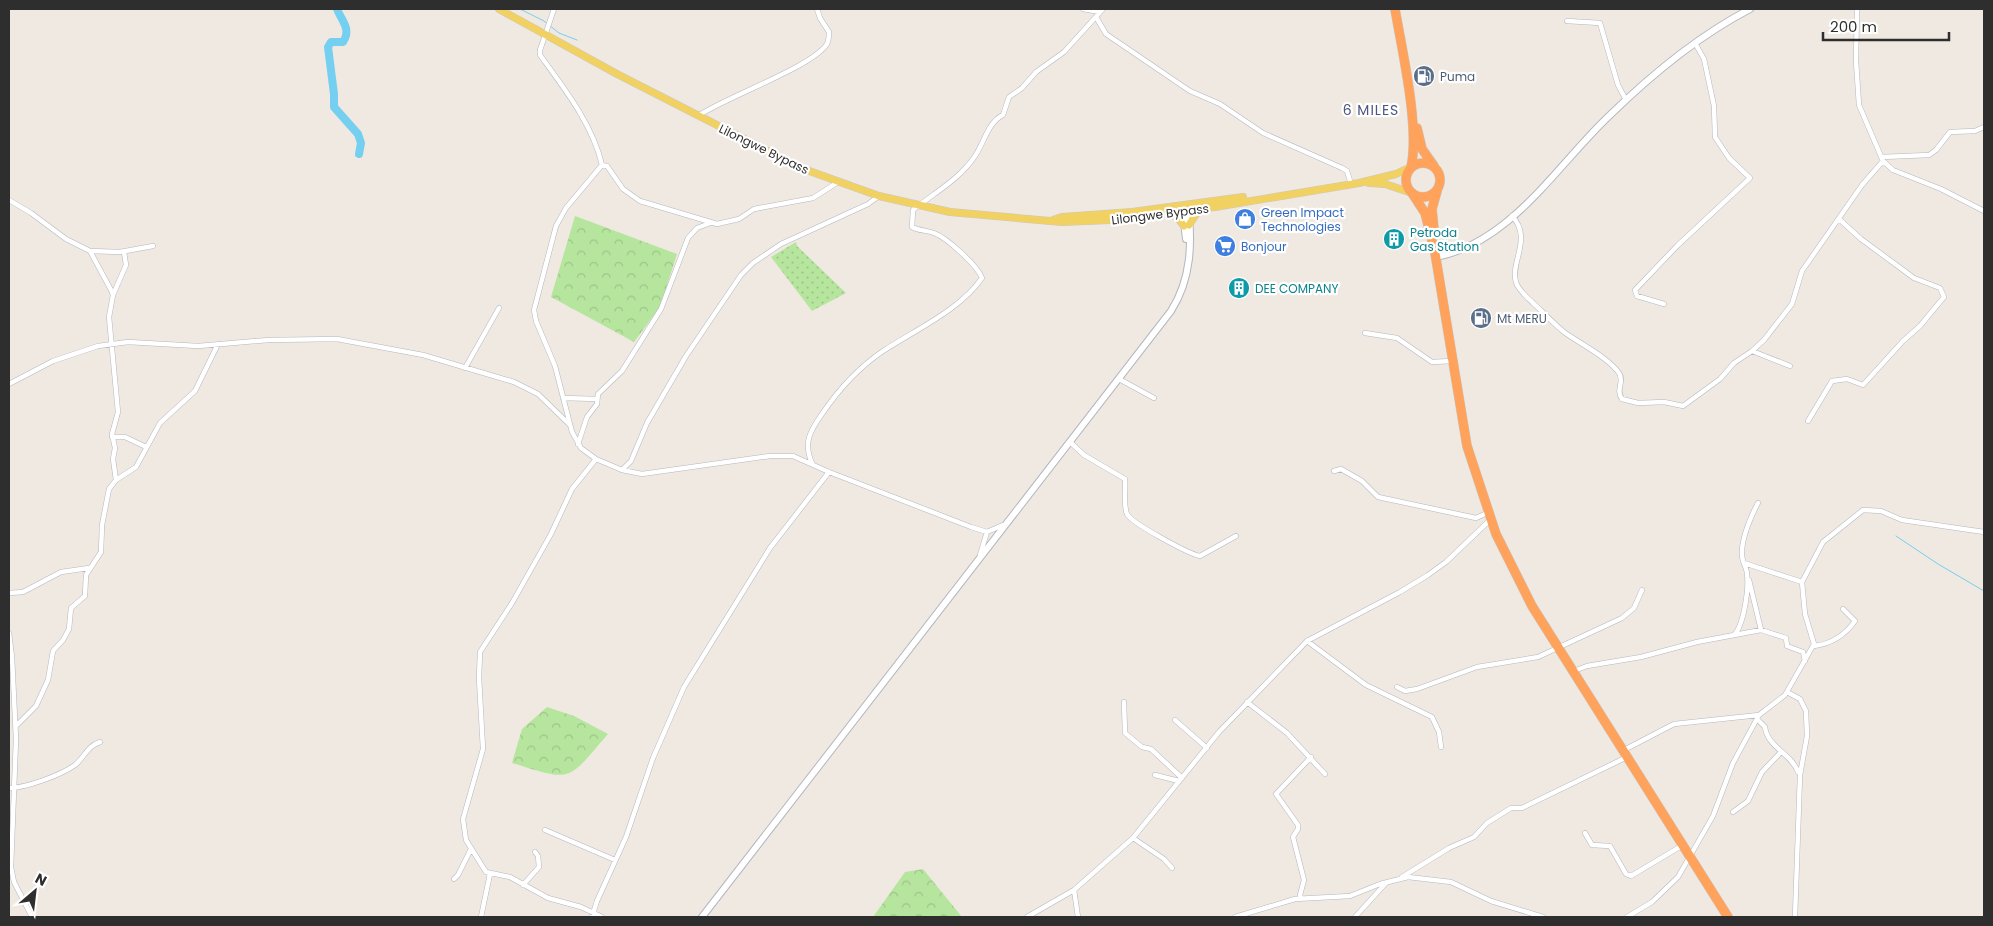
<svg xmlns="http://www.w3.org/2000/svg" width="1993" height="926" viewBox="0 0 1993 926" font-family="Poppins,sans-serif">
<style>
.forest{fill:url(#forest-crowns)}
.garden{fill:url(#garden-dots)}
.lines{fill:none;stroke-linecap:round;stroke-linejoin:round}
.stream{stroke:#75cff0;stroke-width:1}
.river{stroke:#75cff0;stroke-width:8}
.street-casing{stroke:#b4b7c1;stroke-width:5.5}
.secondary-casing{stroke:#b4b7c1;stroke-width:8}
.primary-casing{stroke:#c9c9c9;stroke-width:8}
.highway-casing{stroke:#c9c9c9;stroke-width:10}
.street{stroke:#fff;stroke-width:4.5}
.secondary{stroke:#fff;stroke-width:6}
.primary{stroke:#f2d163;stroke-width:7}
.highway{stroke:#ffa35c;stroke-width:9}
.labels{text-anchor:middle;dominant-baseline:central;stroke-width:4.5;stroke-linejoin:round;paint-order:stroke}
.service-label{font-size:12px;fill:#4e5e75;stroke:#fff;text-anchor:start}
.street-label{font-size:12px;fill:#2e2e2e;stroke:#fff}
.shop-label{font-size:12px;fill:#366cbe;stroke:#fff;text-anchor:start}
.culture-label{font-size:12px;fill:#0d838f;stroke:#fff;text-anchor:start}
.neighbourhood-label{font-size:14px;letter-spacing:1px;fill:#4d5680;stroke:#fff}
</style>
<defs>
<pattern id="forest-crowns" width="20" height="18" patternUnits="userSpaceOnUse" patternTransform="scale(1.25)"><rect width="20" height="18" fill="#b6e59e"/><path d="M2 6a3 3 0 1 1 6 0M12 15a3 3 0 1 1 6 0" fill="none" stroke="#9dc588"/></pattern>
<pattern id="garden-dots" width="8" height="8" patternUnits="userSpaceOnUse" patternTransform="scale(1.25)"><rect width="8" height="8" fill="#b6e59e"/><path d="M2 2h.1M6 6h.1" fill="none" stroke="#9dc588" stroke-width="1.8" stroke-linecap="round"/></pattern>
</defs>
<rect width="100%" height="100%" fill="#efe9e1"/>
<path class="forest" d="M 575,216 L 677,254 L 660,307 L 634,342 L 551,297 Z
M 547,707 L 574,716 L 608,734 C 566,782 574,782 512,763 L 522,729 Z
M 923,869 L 962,917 L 873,917 L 905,872 Z"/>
<path class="garden" d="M 796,242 L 797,246 L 846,293 L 812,311 L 771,257 Z"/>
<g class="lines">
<path class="stream" d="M 520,9 L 544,21 L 559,33 L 577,40
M 1896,536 L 1938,564 L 1984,591"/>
<path class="river" d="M 337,9 C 341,20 352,29 343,42 L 331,42 L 328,47 L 334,94 L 334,107 L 358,134 L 361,143 L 359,154"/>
<g class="street-casing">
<path id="street" d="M 554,9 L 540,50 L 540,55 C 564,88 593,125 602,165 L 566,208 L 556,226 L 534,310 L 536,321 L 555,366 L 572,432 L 581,448 L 596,459 L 622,470 L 642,474 L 770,456 L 793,456 L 829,472 L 971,527 L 987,532 L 1003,525
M 1083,9 L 1100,12
M 1857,9 L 1856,61 L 1859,105 L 1883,161 L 1893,170 L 1941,189 L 1984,211
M 1096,17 L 1106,34 L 1190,91 L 1220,104 L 1263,133 L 1342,168 L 1347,171 L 1351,184
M 1567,21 L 1600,23 L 1618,85 L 1626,100
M 698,116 C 726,97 812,67 827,44 C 829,40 829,36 829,32 L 820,18 L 817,9
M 1882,157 L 1929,155 L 1936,150 L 1950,132 L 1975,131 L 1984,127
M 602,165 L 607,166 L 623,189 L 640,201 L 717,224 L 739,219 L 754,209 L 813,198 L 838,182
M 9,200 L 31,213 L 66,239 L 90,251 L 111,290 L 113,295 L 109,317 L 118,412 L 112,434 L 115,448 L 113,459 L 116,480
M 1512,216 C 1533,238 1510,262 1516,282 C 1518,290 1528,298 1533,303 C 1543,312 1553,323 1564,332 C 1579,343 1609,358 1619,373 C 1625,381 1615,390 1622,399 L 1638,403 L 1664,402 L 1683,406 L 1720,379 L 1734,363 L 1752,351 L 1764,340 L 1792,304 L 1802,271 L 1862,185 L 1883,161
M 90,251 L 120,252 L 153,246
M 113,295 L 126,265 L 124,252
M 1664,304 L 1637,296 L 1635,290 L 1678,245 L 1750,178 L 1729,158 L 1715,137 L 1714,106 L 1704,59 L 1695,43
M 1365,333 L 1397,338 L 1432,362 L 1452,361
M 1752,351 L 1790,366
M 465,368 L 499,308
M 1119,379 L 1154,398
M 9,384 L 53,361 L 98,346 L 128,342 L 198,346 L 269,340 L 337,339 L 423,355 L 514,382 L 538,394 L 570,425
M 563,398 L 597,399
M 1808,421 L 1832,381 L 1847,379 L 1863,385 L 1903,341 L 1920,326 L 1944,297 L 1940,288 L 1914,278 L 1861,239 L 1839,219
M 112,437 L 125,437 L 146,447
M 1070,442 L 1084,455 L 1125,479 C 1126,489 1123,504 1127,514 C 1131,523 1189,554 1200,556 L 1236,536
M 578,444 L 587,417 L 597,404 L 598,394 L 622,371 L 661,309 L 688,238 L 697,228 L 710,223
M 596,459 L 572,489 L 551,534 L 512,603 L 480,652 L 479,678 L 483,749 L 463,819 L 466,840 L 486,872 L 510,877 L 548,898 L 581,907 L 602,917
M 812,463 C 803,443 810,431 822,414 C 839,389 858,368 883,351 C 915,330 960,310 982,278 C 977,265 947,238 934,233 C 926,230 919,231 912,227 L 913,210 C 934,193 960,179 975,156 C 984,143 988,122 1003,115 L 1009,97 L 1022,88 L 1036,72 L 1064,52 L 1103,9
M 622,470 L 631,461 L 647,423 L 686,356 L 741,275 L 753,263 L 781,244 L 868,204 L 879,196
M 1334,471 L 1341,469 L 1362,481 L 1378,497 L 1476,518 L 1487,513
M 980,555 L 987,532
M 1744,563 L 1802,582
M 1749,580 L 1761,630
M 9,593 L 23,592 L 61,572 L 89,568
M 9,633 L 12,657 L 16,739 L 11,867 L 14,882 L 32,917
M 1734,635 C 1744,625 1749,588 1747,574 C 1747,568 1742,562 1742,555 C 1741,539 1751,516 1758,503
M 1307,641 L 1366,685 L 1432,717 L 1439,732 L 1441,747
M 1814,646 C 1831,644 1845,635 1855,621 L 1843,609
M 1574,671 L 1587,666 L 1641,657 L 1697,642 L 1761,630 L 1786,638 L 1787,646 L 1803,652 L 1805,661
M 1397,687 L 1405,691 L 1417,689 L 1477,667 L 1538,657 L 1622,618 L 1634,608 L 1642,590
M 1787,692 L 1800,699 L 1806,711 L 1807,736 L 1800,775 L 1795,917
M 1124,702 L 1125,733 L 1142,747 L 1151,749 L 1182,778
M 1247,702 L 1287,733 L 1325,774
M 1757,719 L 1765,727 C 1767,747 1792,754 1798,772
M 1175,720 L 1207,748
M 16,726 L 36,706 L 48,680 L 53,651 L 63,640 L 69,629 L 71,608 L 85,596 L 86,575 L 101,552 L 102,525 L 109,489 L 116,480 L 136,467 L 160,423 L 195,391 L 218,344
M 1624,750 L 1674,724 L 1759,715 L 1785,695 L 1814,644 L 1805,614 L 1802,582 L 1823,542 L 1863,510 L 1881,511 L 1902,520 L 1984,532
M 1155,775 L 1179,781
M 9,788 C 26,788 61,775 75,765 C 85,757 87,746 100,742
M 1733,812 L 1748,801 L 1762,772 L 1781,752
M 545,830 L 615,860
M 1585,833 L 1592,845 L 1610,846 L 1626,874 L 1631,876 L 1683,845
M 1133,838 L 1164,859 L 1172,868
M 1402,877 L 1449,848 L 1474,837 L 1487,823 L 1511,808 L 1522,808 L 1627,757
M 454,879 L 458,875 L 471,849
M 523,885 L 539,867 L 538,856 L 535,852
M 1074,890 L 1078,917
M 1301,898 L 1300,895 L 1304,880 L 1293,837 L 1298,829 L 1298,825 L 1276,794 L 1311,757
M 481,917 L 490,874
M 592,917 L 597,901 L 626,837 L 653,758 L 684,687 L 770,548 L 829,472
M 1027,917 L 1074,890 L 1133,838 L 1219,732 L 1307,641 L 1400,592 L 1428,575 L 1446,562 L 1490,520
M 1235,917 L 1295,899 L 1350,896 L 1380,884 L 1408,877 L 1451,882 L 1491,901 L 1543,917
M 1355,917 L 1386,883
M 1627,917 L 1652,902 L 1678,877 L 1713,816 L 1733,763 L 1759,715"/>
</g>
<g class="secondary-casing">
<path id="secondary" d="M 1182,206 L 1186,239
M 1436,257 C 1511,243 1557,165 1609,116 C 1651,75 1698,36 1750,9
M 702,917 L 1171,311 C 1192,278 1192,242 1188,205"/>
</g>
<g class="primary-casing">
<path id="primary" d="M 499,9 L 617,74 L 801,168 L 879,196 L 950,212 L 1062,222 L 1110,220 L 1215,207 L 1359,183 L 1396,174 L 1411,167
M 1369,183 L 1385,184 L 1412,193
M 1170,214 L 1178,218 L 1184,226
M 1053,220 L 1062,217 L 1132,212 L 1243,197
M 1189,225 L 1196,214 L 1202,210"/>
</g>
<g class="highway-casing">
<path id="highway" d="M 1395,9 C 1402,50 1420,128 1411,167
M 1417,128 L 1422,149 L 1434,166
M1406 180a17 17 0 1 1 34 0a17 17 0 1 1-34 0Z
M 1412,193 L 1425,213 L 1435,253 L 1467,446 L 1496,534 L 1532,606 L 1728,917
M 1434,230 L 1432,209 L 1437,191"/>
</g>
<use href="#street" class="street"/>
<use href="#secondary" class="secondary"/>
<use href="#primary" class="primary"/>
<use href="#highway" class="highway"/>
</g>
<defs>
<g id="fuel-disc" transform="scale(1.125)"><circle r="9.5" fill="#5c6f8a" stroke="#fff"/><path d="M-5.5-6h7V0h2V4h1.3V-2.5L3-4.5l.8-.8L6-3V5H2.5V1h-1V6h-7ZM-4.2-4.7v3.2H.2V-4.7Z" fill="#fff"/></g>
<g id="shop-disc" transform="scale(1.125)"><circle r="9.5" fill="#3f7fe0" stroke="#fff"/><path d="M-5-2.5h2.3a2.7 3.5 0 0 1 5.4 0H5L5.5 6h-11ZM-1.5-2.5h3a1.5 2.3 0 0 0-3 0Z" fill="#fff"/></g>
<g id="building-disc" transform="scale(1.125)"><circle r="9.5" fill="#0f9aa8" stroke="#fff"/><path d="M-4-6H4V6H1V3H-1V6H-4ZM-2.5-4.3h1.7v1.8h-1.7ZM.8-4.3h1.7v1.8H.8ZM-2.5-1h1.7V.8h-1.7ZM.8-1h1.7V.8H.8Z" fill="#fff"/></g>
<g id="supermarket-disc" transform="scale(1.125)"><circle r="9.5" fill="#3f7fe0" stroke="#fff"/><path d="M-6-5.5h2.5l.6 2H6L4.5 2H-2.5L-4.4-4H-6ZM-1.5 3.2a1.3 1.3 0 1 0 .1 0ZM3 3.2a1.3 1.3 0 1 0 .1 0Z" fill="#fff"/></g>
</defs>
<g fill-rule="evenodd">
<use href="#fuel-disc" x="1424" y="76"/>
<use href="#shop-disc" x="1245" y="219"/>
<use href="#building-disc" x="1394" y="239"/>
<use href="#supermarket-disc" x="1225" y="246"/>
<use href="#building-disc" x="1239" y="288"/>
<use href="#fuel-disc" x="1481" y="318"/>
</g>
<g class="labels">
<g class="service-label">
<text x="1440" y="76">Puma</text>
<text x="1497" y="318">Mt MERU</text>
</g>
<g class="street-label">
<text transform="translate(764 149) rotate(26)">Lilongwe Bypass</text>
<text transform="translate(1160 214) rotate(-7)">Lilongwe Bypass</text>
</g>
<g class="shop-label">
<text x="1261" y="212">Green Impact<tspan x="1261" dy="14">Technologies</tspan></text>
<text x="1241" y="246">Bonjour</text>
</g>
<g class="culture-label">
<text x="1410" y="232">Petroda<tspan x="1410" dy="14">Gas Station</tspan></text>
<text x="1255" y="288">DEE COMPANY</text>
</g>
<g class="neighbourhood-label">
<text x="1371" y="110">6 MILES</text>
</g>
</g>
<rect width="1993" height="926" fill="none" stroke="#2e2e2e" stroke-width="20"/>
<g transform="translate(35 891) rotate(28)" stroke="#ffffff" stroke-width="4" paint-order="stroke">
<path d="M0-4L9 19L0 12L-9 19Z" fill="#2e2e2e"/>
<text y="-8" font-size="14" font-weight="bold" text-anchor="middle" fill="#2e2e2e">N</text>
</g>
<path d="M1823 32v8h126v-8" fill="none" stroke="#2e2e2e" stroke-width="2.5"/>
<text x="1830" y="32" font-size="15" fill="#2e2e2e" stroke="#ffffff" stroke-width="4" paint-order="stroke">200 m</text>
</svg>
